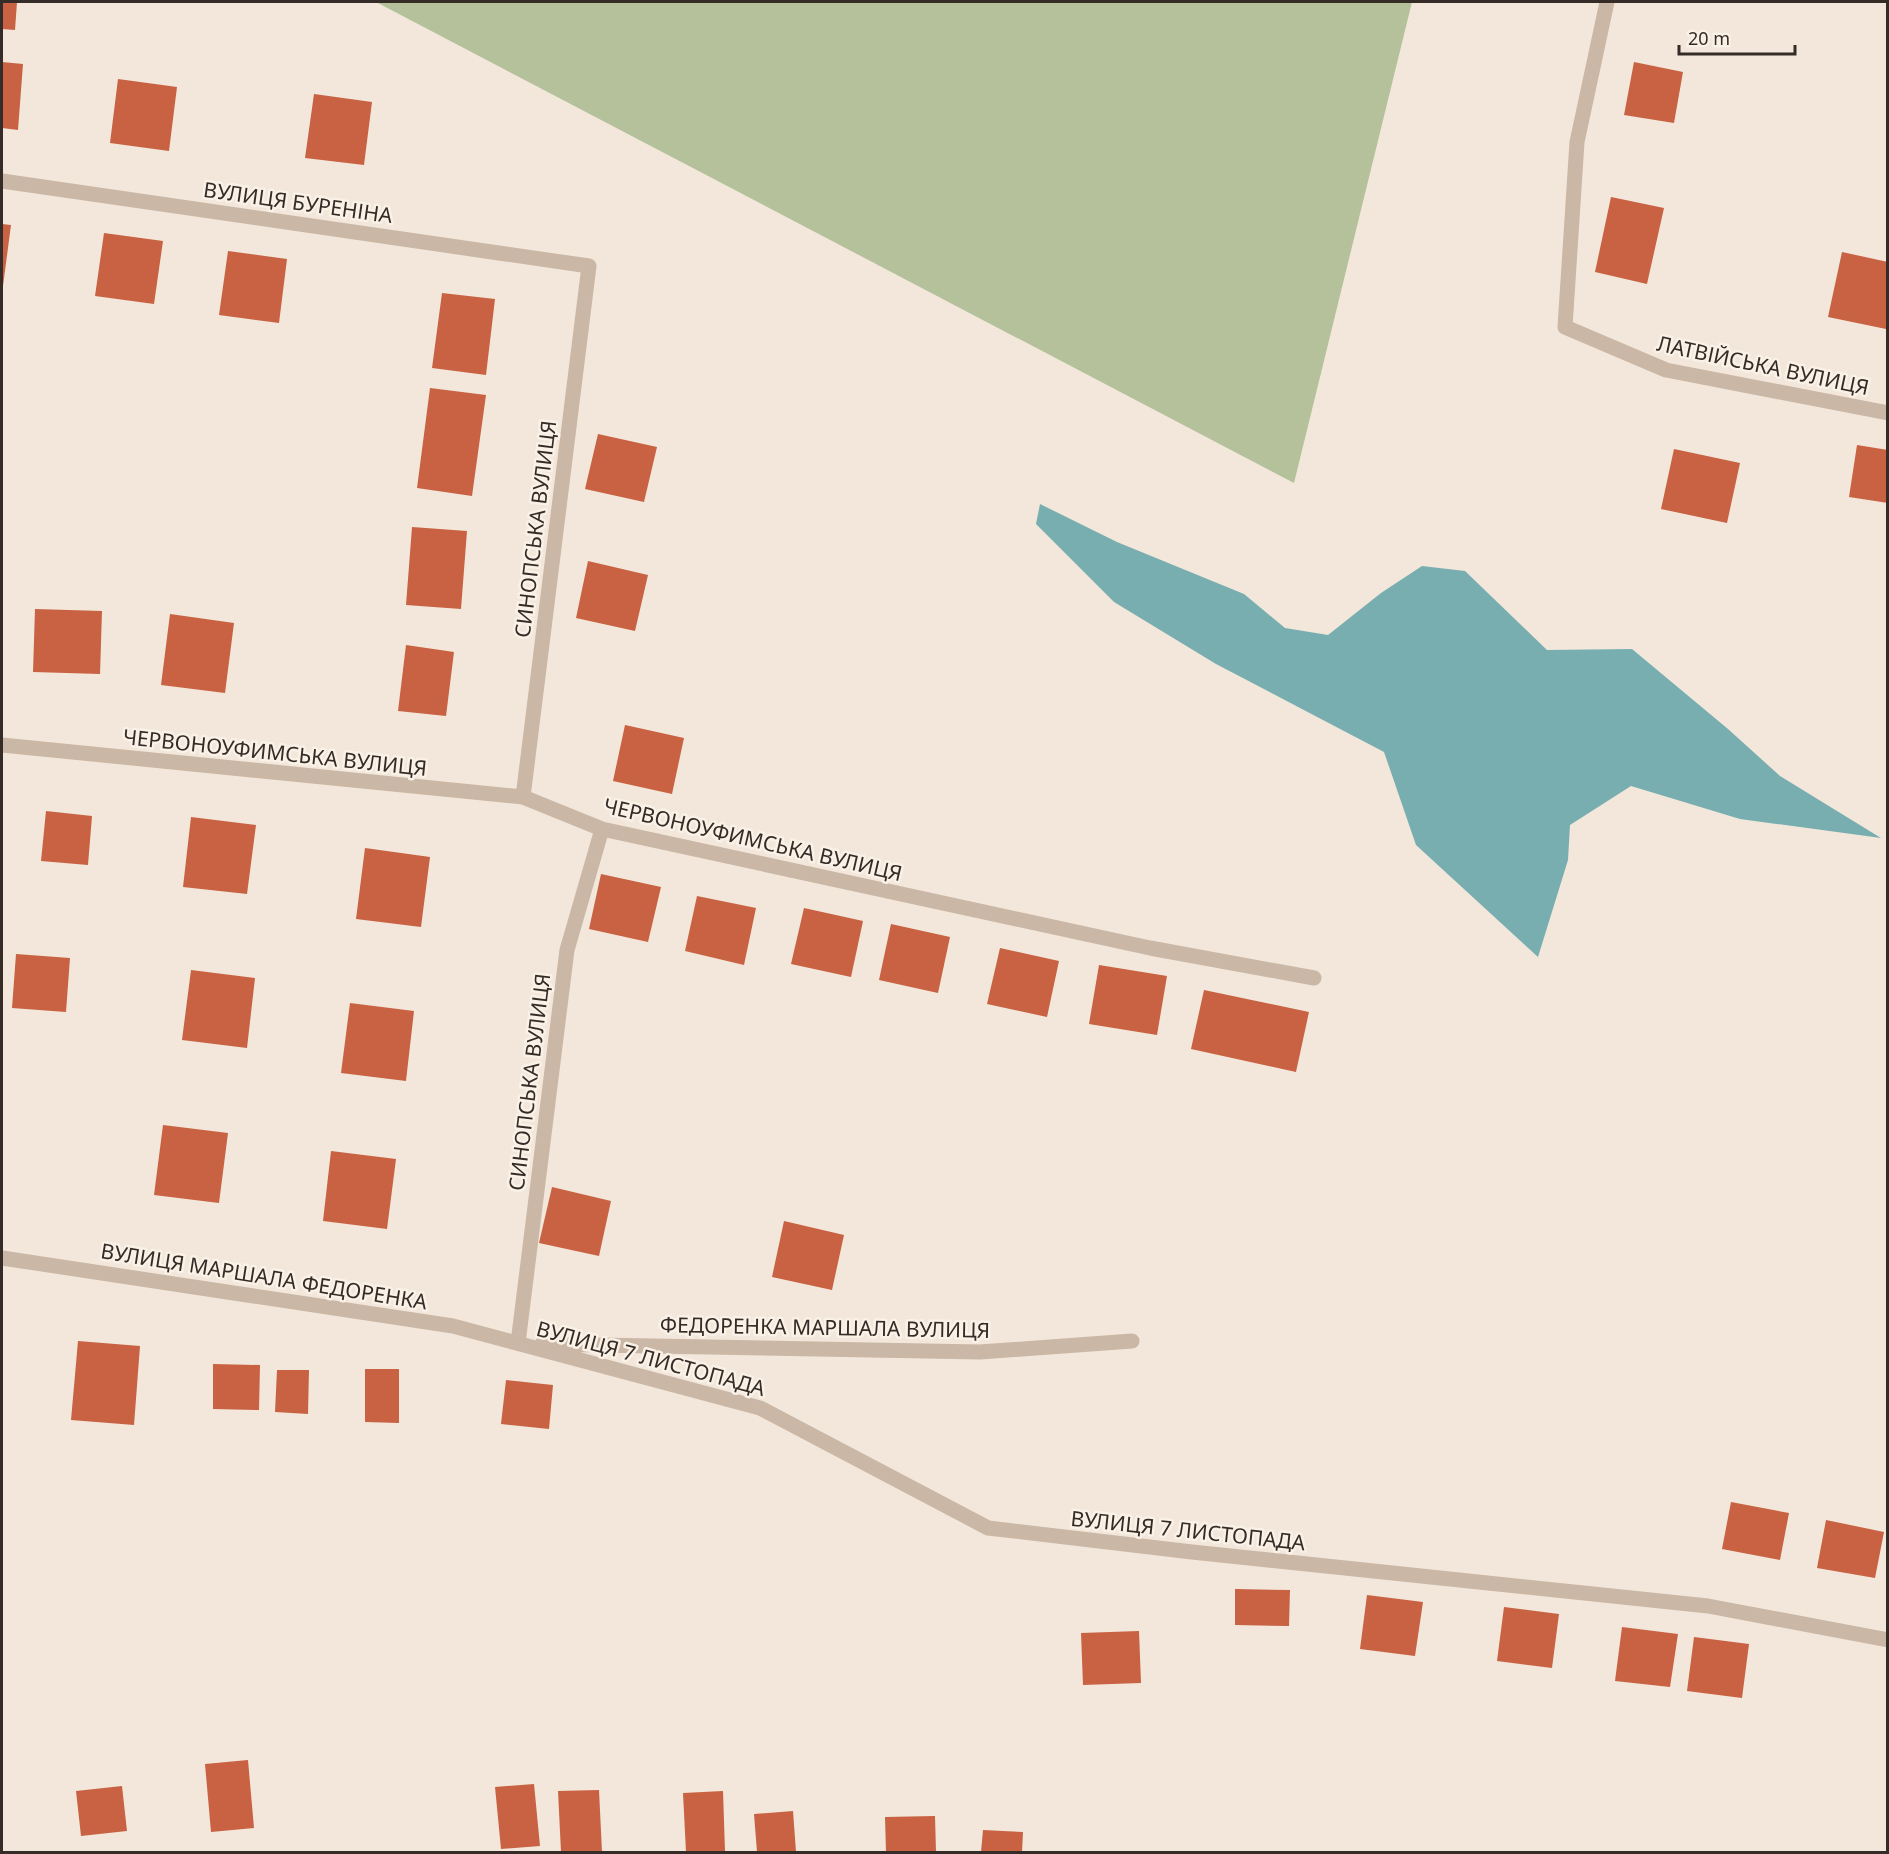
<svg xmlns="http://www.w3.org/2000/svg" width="1889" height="1854" viewBox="0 0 1889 1854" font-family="'Noto Sans',sans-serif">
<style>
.green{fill:#b4c19a}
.water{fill:#79aeb0}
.building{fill:#c86242}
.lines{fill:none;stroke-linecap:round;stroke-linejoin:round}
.minor{stroke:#cab7a6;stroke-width:15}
.labels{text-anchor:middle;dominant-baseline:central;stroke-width:5;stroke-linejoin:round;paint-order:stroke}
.street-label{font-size:21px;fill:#362c27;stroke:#faf1e7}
</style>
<rect width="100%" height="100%" fill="#f2e7da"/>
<path class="green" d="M 376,2 L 1412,2 L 1294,483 Z"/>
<path class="water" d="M 1040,504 L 1117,542 L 1244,594 L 1285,628 L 1328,635 L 1381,593 L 1422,566 L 1465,571 L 1547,650 L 1632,649 L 1728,729 L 1780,776 L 1881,838 L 1740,819 L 1631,786 L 1570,825 L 1568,860 L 1538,957 L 1416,845 L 1384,752 L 1216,664 L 1114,602 L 1036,524 Z"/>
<path class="building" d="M 2,2 L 17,2 L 15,30 L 2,29 Z
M 2,62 L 23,64 L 18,130 L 2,128 Z
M 1634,62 L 1683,72 L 1674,123 L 1624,115 Z
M 118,79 L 177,87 L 169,151 L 110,143 Z
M 314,94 L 372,102 L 364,165 L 305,158 Z
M 1611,197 L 1664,208 L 1647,284 L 1595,272 Z
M 2,224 L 11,225 L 3,286 L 2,286 Z
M 104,233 L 163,241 L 154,304 L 95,296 Z
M 228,251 L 287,259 L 279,323 L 219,315 Z
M 1842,252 L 1888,262 L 1888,321 L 1886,329 L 1828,317 Z
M 442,293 L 495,299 L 486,375 L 432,368 Z
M 430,388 L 486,395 L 472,496 L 417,488 Z
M 598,434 L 657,447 L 644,502 L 585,489 Z
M 1857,445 L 1888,450 L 1888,503 L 1849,497 Z
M 1674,449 L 1740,463 L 1727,523 L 1661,509 Z
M 412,527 L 467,531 L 461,609 L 406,605 Z
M 588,561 L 648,575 L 635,631 L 576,618 Z
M 35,609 L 102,611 L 100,674 L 33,672 Z
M 170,614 L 234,623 L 225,693 L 161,685 Z
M 406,645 L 454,652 L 446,716 L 398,711 Z
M 625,725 L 684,738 L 672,794 L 613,781 Z
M 46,811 L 92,816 L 88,865 L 41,861 Z
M 191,817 L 256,825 L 247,894 L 183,887 Z
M 365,848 L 430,857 L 421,927 L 356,919 Z
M 601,874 L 661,887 L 648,942 L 589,929 Z
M 697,896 L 756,908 L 744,965 L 685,951 Z
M 804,908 L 863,921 L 851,977 L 791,964 Z
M 891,924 L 950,937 L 938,993 L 879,980 Z
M 1000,948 L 1059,961 L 1047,1017 L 987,1004 Z
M 16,954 L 70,958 L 66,1012 L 12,1008 Z
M 1099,965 L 1167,976 L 1157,1035 L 1089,1024 Z
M 191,970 L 255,978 L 247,1048 L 182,1040 Z
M 1204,990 L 1309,1012 L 1296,1072 L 1191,1049 Z
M 350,1003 L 414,1011 L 406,1081 L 341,1073 Z
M 163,1125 L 228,1133 L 219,1203 L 154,1195 Z
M 331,1151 L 396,1159 L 387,1229 L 323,1221 Z
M 552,1187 L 611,1201 L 599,1256 L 539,1243 Z
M 784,1221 L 844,1235 L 832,1290 L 772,1277 Z
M 78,1341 L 140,1346 L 134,1425 L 71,1420 Z
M 213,1364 L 260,1365 L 259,1410 L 213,1409 Z
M 365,1369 L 399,1369 L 399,1423 L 365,1422 Z
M 277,1370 L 309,1370 L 308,1414 L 275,1412 Z
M 506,1380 L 553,1385 L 549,1429 L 501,1424 Z
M 1731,1502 L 1789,1513 L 1780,1560 L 1722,1549 Z
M 1826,1520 L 1884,1532 L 1875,1578 L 1817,1568 Z
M 1235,1589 L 1290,1590 L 1289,1626 L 1235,1625 Z
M 1367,1595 L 1423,1602 L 1415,1656 L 1360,1649 Z
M 1504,1607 L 1559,1614 L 1552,1668 L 1497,1661 Z
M 1622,1627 L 1678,1634 L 1670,1687 L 1615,1681 Z
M 1139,1631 L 1141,1683 L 1083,1685 L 1081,1633 Z
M 1694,1637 L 1749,1644 L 1742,1698 L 1687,1691 Z
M 248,1760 L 254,1828 L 211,1832 L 205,1764 Z
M 534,1784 L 540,1846 L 501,1849 L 495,1787 Z
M 122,1786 L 127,1831 L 81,1836 L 76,1791 Z
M 599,1790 L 602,1852 L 561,1852 L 558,1791 Z
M 723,1791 L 725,1851 L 686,1852 L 683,1793 Z
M 793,1811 L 796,1852 L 757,1852 L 754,1814 Z
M 935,1816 L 936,1852 L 886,1852 L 885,1817 Z
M 983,1830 L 1023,1832 L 1022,1852 L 981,1852 Z"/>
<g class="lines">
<path class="minor" d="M 1607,2 L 1577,142 L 1565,327 L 1666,370 L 1888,413
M 2,181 L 589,266 L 523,797
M 2,745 L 523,797 L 602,829 L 1150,948 L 1314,978
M 2,1258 L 453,1326 L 760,1408 L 988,1528 L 1192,1552 L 1708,1606 L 1888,1640
M 518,1343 L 567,950 L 602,829
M 542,1344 L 980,1352 L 1132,1341"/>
</g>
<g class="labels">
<g class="street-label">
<text transform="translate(298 202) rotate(8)">ВУЛИЦЯ БУРЕНІНА</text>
<text transform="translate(1763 365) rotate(12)">ЛАТВІЙСЬКА ВУЛИЦЯ</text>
<text transform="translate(535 529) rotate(-83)">СИНОПСЬКА ВУЛИЦЯ</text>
<text transform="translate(275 752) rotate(6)">ЧЕРВОНОУФИМСЬКА ВУЛИЦЯ</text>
<text transform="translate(753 839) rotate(13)">ЧЕРВОНОУФИМСЬКА ВУЛИЦЯ</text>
<text transform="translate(529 1082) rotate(-83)">СИНОПСЬКА ВУЛИЦЯ</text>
<text transform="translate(264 1276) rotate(9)">ВУЛИЦЯ МАРШАЛА ФЕДОРЕНКА</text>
<text transform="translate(825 1327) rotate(1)">ФЕДОРЕНКА МАРШАЛА ВУЛИЦЯ</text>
<text transform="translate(651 1358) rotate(15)">ВУЛИЦЯ 7 ЛИСТОПАДА</text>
<text transform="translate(1188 1530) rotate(6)">ВУЛИЦЯ 7 ЛИСТОПАДА</text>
</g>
</g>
<rect width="1889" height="1854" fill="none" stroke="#362c27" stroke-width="6"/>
<path d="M1679 45v9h116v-9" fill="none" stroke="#362c27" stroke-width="3"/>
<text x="1688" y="45" font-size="18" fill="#362c27" stroke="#faf1e7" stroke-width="4.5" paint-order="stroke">20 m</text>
</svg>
